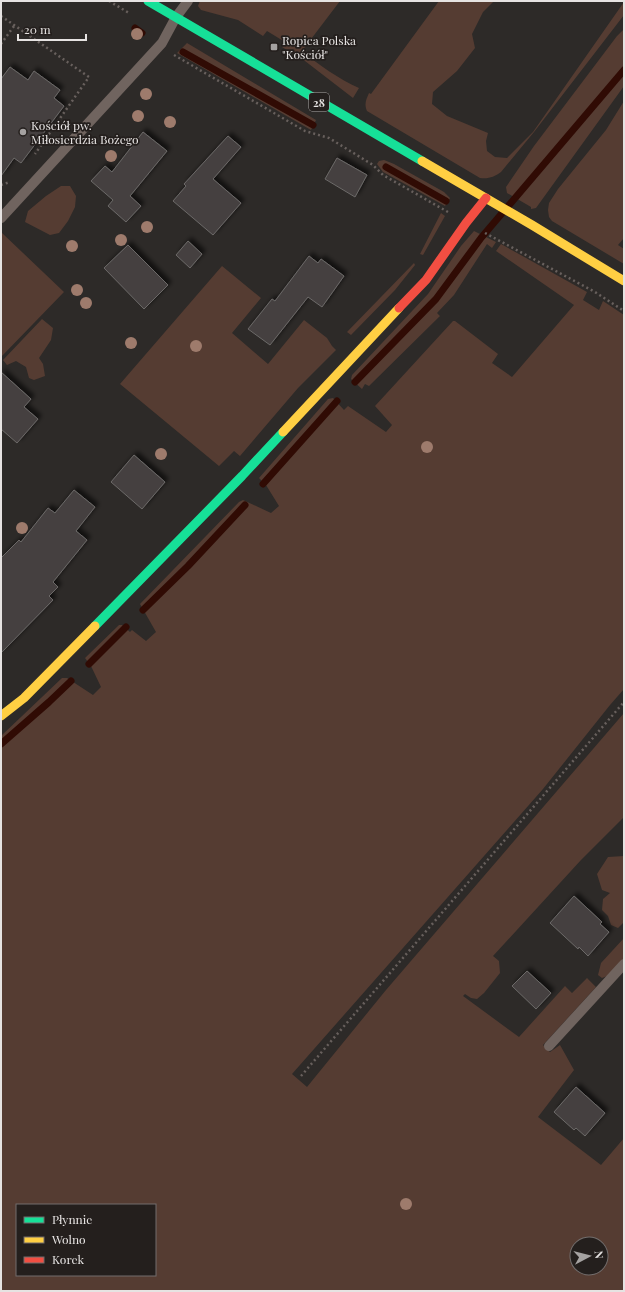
<svg xmlns="http://www.w3.org/2000/svg" width="625" height="1292" viewBox="0 0 625 1292" font-family="'Playfair Display',serif">
<style>
.green{fill:#553c32;fill-rule:evenodd}
.lines{fill:none;stroke-linecap:round;stroke-linejoin:round}
.stream{stroke:#300b04;stroke-width:7}
.building{fill:#444140;stroke:#6c6968;filter:url(#shadow)}
.path{stroke:#68605d;stroke-width:2.5;stroke-dasharray:2 3;stroke-linecap:butt}
.lane{stroke:#70645f;stroke-width:10}
.fast{stroke:#16e098;stroke-width:9}
.slow{stroke:#ffcf43;stroke-width:9}
.jam{stroke:#f24e42;stroke-width:9}
.tree{fill:#9e7b6c}
.poi-dot{fill:#a5a2a1;stroke:#241f1d;stroke-width:1.5}
.labels{text-anchor:middle;dominant-baseline:central;stroke-width:3.5;stroke-linejoin:round;paint-order:stroke}
.shield{fill:#241f1d;stroke:#aca8a7;stroke-width:1}
.shield-label{font-size:11px;font-weight:bold;fill:#e6e3e2}
.poi-label{font-size:12px;fill:#e6e3e2;stroke:#241f1d;text-anchor:start}
</style>
<defs>
<filter id="shadow"><feDropShadow dx="3.5" dy="-3.5" stdDeviation="2" flood-color="#0009"/></filter>
</defs>
<rect width="100%" height="100%" fill="#2d2a28"/>
<path class="green" d="M 200,1 L 340,1 L 302,51 C 319,65 339,79 359,88 L 353,98 L 305,61 L 282,47 L 285,42 L 267,31 L 263,36 L 238,20 L 201,10 L 198,6 Z
M 439,1 L 494,1 L 483,12 L 472,34 L 475,48 L 457,71 L 433,92 L 432,104 L 447,116 L 488,133 L 486,141 L 487,151 L 495,157 L 507,158 L 533,132 L 624,2 L 624,15 L 534,132 L 501,172 C 494,177 489,179 480,178 L 367,111 C 364,104 366,100 369,93 L 371,94 Z
M 624,29 L 624,86 L 536,208 L 531,209 L 531,207 L 507,193 L 506,187 L 534,146 L 617,36 Z
M 187,43 L 316,120 L 311,130 L 177,53 Z
M 624,101 L 624,238 L 618,245 L 624,249 L 624,264 L 552,221 L 549,217 L 548,210 L 549,203 L 558,189 L 606,130 Z
M 384,160 L 394,164 L 444,192 L 450,198 L 445,206 L 383,172 L 377,164 L 379,161 Z
M 61,186 L 70,186 L 76,196 L 75,207 L 68,221 L 59,233 L 50,235 L 25,222 L 28,211 L 46,196 Z
M 441,213 L 445,216 L 423,255 L 420,254 Z
M 474,231 L 496,242 L 492,248 L 487,244 L 454,295 L 437,313 L 440,316 L 369,386 L 365,384 L 362,389 L 351,379 L 352,375 L 428,294 L 461,246 Z
M 1,232 L 64,292 L 1,357 Z
M 501,244 L 587,292 L 583,300 L 599,310 L 603,301 L 624,315 L 624,689 L 610,705 L 543,789 L 292,1074 L 307,1087 L 386,990 L 624,713 L 624,817 L 581,860 L 493,956 L 499,961 L 500,973 L 484,993 L 477,999 L 471,998 L 465,994 L 463,996 L 519,1037 L 565,986 L 572,993 L 587,978 L 596,987 L 543,1045 L 550,1052 L 560,1045 L 574,1070 L 538,1117 L 601,1165 L 624,1138 L 624,1291 L 1,1291 L 1,736 L 62,678 L 67,678 L 93,695 L 101,687 L 91,666 L 85,658 L 119,625 L 122,625 L 130,632 L 132,630 L 146,641 L 156,632 L 140,604 L 239,502 L 243,500 L 271,513 L 279,506 L 266,485 L 259,478 L 328,399 L 333,398 L 344,410 L 348,406 L 386,432 L 392,425 L 375,406 L 453,321 L 455,321 L 498,354 L 492,363 L 512,377 L 574,305 L 496,251 ZM 17,1205 L 155,1205 L 155,1275 L 17,1275 ZM 577,1244 L 601,1244 L 601,1268 L 577,1268 Z
M 414,263 L 415,265 L 395,290 L 351,335 L 347,332 Z
M 222,266 L 261,298 L 232,333 L 268,364 L 304,320 L 327,338 L 332,346 L 336,350 L 298,388 L 240,456 L 234,451 L 219,466 L 120,384 Z
M 42,319 L 53,328 L 51,340 L 39,358 L 43,364 L 45,376 L 34,380 L 29,378 L 26,367 L 16,361 L 7,365 L 3,360 Z
M 624,856 L 624,922 L 618,928 L 611,925 L 608,916 L 602,910 L 603,899 L 610,893 L 602,890 L 597,874 L 608,857 Z
M 624,938 L 624,960 L 610,975 L 602,978 L 598,975 L 601,963 Z"/>
<g class="lines">
<path class="stream" d="M 135,28 L 142,33
M 183,52 L 313,125
M 386,167 L 446,201
M 355,382 L 436,299 L 481,238 L 624,70
M 263,484 L 337,401
M 143,610 L 188,566 L 245,505
M 89,664 L 126,627
M 1,744 L 49,702 L 71,681"/>
</g>
<path class="building" d="M 10,67 L 28,80 L 34,71 L 60,90 L 54,98 L 64,106 L 21,163 L 14,158 L 1,176 L 1,79 Z
M 143,132 L 167,151 L 130,196 L 141,206 L 126,222 L 108,206 L 113,200 L 91,181 L 105,166 L 112,172 Z
M 228,136 L 241,147 L 213,179 L 241,203 L 213,235 L 173,201 L 186,186 L 184,184 Z
M 337,158 L 367,175 L 355,197 L 325,179 Z
M 188,241 L 202,254 L 190,268 L 176,255 Z
M 128,245 L 168,285 L 144,309 L 104,268 Z
M 309,256 L 318,263 L 321,259 L 344,276 L 322,307 L 308,297 L 270,345 L 248,329 L 272,299 L 275,301 Z
M 1,372 L 31,399 L 24,407 L 38,419 L 17,443 L 1,429 Z
M 134,455 L 165,482 L 142,509 L 111,482 Z
M 74,490 L 95,507 L 76,531 L 87,540 L 53,582 L 58,587 L 49,596 L 53,600 L 1,653 L 1,558 L 19,540 L 21,542 L 48,508 L 55,513 Z
M 574,896 L 602,922 L 600,924 L 609,932 L 588,956 L 579,947 L 578,949 L 550,923 Z
M 527,971 L 551,993 L 536,1009 L 512,986 Z
M 576,1087 L 605,1113 L 585,1136 L 576,1128 L 574,1130 L 554,1112 Z"/>
<g class="lines">
<path class="path" d="M 109,1 L 129,13
M 1,16 L 89,77 L 35,154
M 1,44 L 14,26
M 174,55 L 305,131 L 329,138 L 373,165 L 383,175 L 448,212
M 1,185 L 10,182
M 485,233 L 595,292 L 624,311
M 301,1076 L 624,702"/>
<path class="lane" d="M 1,218 L 162,43 L 176,17 L 188,1
M 549,1046 L 624,964"/>
<path class="fast" d="M 148,1 L 422,161
M 95,626 L 242,476 L 283,432"/>
<path class="slow" d="M 422,161 L 532,225 L 624,281
M 283,432 L 399,308
M 1,716 L 24,698 L 95,626"/>
<path class="jam" d="M 399,308 L 426,280 L 466,223 L 486,198"/>
</g>
<g class="tree">
<circle cx="137" cy="34" r="6"/>
<circle cx="146" cy="94" r="6"/>
<circle cx="138" cy="116" r="6"/>
<circle cx="170" cy="122" r="6"/>
<circle cx="111" cy="156" r="6"/>
<circle cx="147" cy="227" r="6"/>
<circle cx="121" cy="240" r="6"/>
<circle cx="72" cy="246" r="6"/>
<circle cx="77" cy="290" r="6"/>
<circle cx="86" cy="303" r="6"/>
<circle cx="131" cy="343" r="6"/>
<circle cx="196" cy="346" r="6"/>
<circle cx="427" cy="447" r="6"/>
<circle cx="161" cy="454" r="6"/>
<circle cx="22" cy="528" r="6"/>
<circle cx="406" cy="1204" r="6"/>
</g>
<g class="poi-dot">
<rect x="270" y="43" width="8" height="8" rx="2"/>
<circle cx="23" cy="132" r="4"/>
</g>
<g class="labels">
<rect class="shield" x="309" y="93" width="20" height="18" rx="3"/>
<g class="shield-label">
<text x="319" y="102">28</text>
</g>
<g class="poi-label">
<text x="282" y="40">Ropica Polska<tspan x="282" dy="14">"Kościół"</tspan></text>
<text x="31" y="125">Kościół pw.<tspan x="31" dy="14">Miłosierdzia Bożego</tspan></text>
</g>
</g>
<rect width="625" height="1292" fill="none" stroke="#e6e3e2" stroke-width="4"/>
<rect x="16" y="1204" width="140" height="72" fill="#241f1d" stroke="#726d6c"/>
<rect x="24" y="1217" width="20" height="6" fill="#16e098" stroke="#726d6c"/>
<text x="52" y="1224" font-size="12" fill="#e6e3e2">Płynnie</text>
<rect x="24" y="1237" width="20" height="6" fill="#ffcf43" stroke="#726d6c"/>
<text x="52" y="1244" font-size="12" fill="#e6e3e2">Wolno</text>
<rect x="24" y="1257" width="20" height="6" fill="#f24e42" stroke="#726d6c"/>
<text x="52" y="1264" font-size="12" fill="#e6e3e2">Korek</text>
<g transform="translate(589 1256) rotate(83)"><circle r="19" fill="#241f1d" stroke="#726d6c"/>
<path d="M0-3L7 15L0 10L-7 15Z" fill="#a5a2a1"/>
<text y="-6" font-size="11" font-weight="bold" text-anchor="middle" fill="#e6e3e2">N</text>
</g>
<path d="M18 34v6h68v-6" fill="none" stroke="#e6e3e2" stroke-width="2"/>
<text x="24" y="34" font-size="12" fill="#e6e3e2" stroke="#241f1d" stroke-width="3" paint-order="stroke">20 m</text>
</svg>
